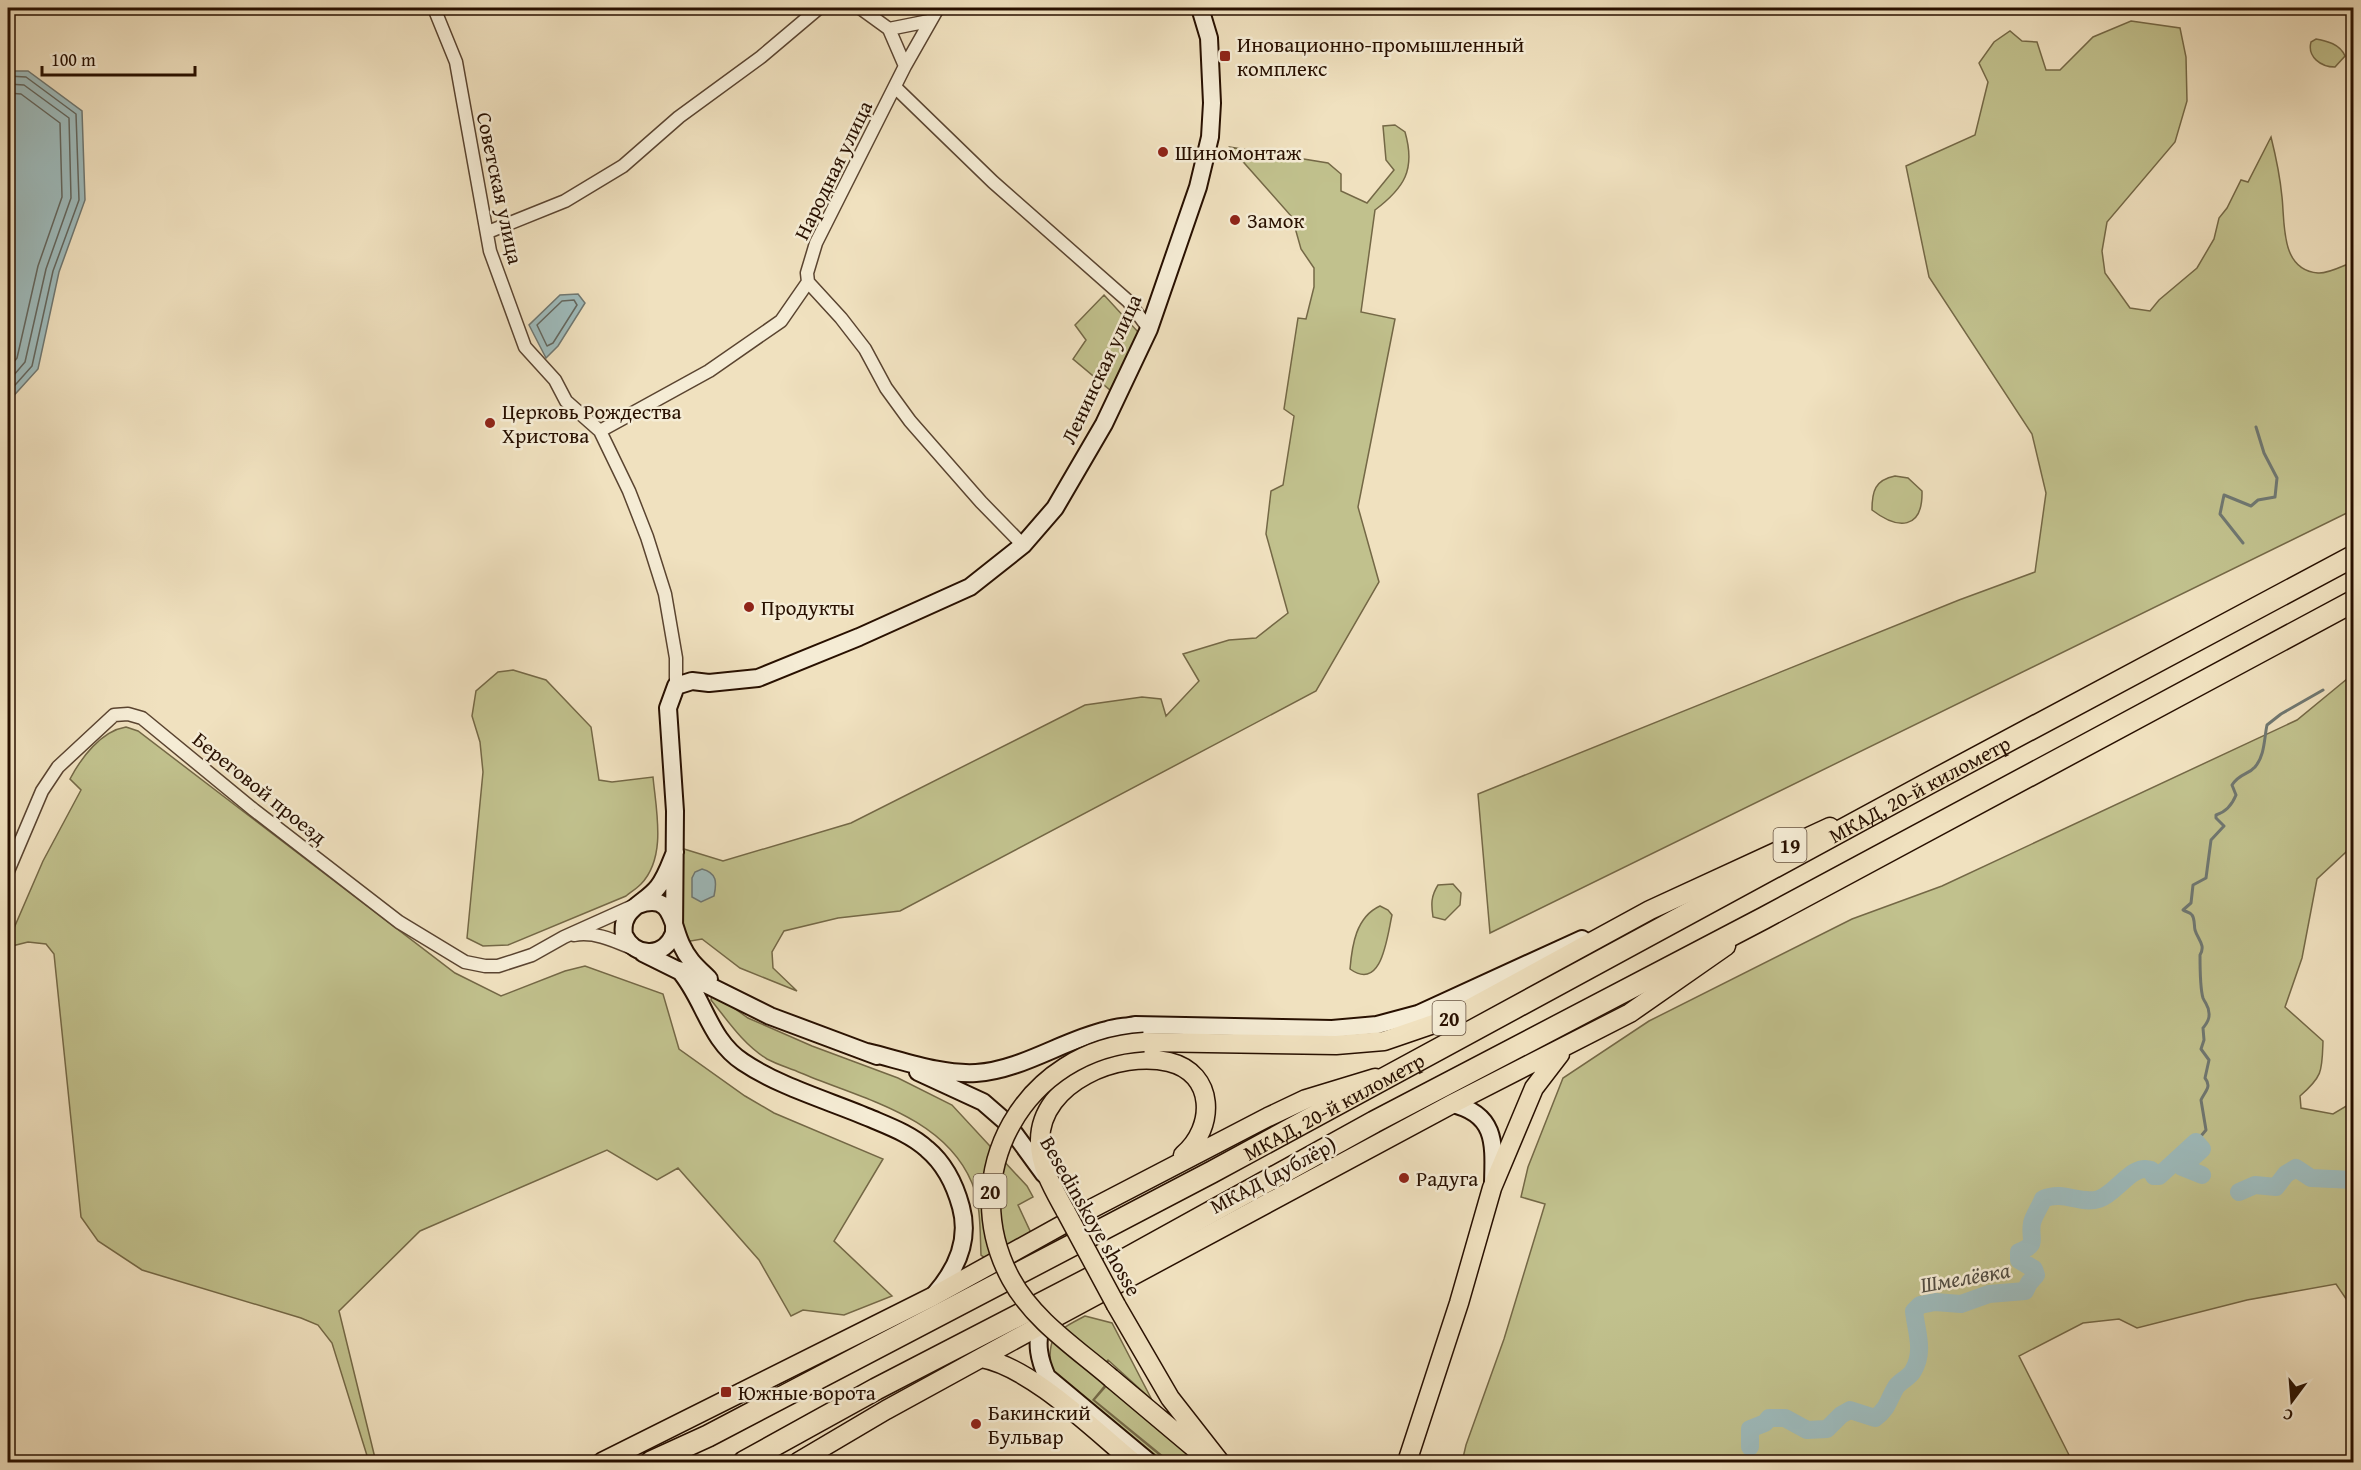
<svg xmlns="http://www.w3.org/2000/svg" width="2361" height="1470" viewBox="0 0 2361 1470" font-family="'Gentium Book Plus',serif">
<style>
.green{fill:#c1c18d;stroke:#746846;stroke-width:1.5}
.water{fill:#9ebbbc;stroke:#6f7771;stroke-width:1.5}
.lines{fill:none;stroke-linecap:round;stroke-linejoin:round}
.shore{stroke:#63665e;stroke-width:1.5}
.stream{stroke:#6f7771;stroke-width:3}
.river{stroke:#9ebbbc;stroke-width:18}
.street-casing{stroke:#5a4430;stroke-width:15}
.secondary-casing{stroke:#281000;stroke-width:20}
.primary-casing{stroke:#281000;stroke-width:21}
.highway-casing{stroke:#281000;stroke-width:24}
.street{stroke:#f5ecd5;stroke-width:12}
.secondary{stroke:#f5ecd5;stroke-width:16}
.primary{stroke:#f0e1bf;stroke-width:18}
.highway{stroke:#f0e1bf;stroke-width:21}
.primary-bridge-casing{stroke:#281000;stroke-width:21;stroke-linecap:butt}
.primary-bridge{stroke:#f0e1bf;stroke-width:18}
.poi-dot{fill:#8f2418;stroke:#f5ecd5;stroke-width:2}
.labels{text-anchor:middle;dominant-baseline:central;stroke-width:5;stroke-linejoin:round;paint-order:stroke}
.shield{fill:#f5ecd5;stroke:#665240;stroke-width:1.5}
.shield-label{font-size:20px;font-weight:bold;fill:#281000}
.poi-label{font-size:21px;fill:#281000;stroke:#f5ecd5;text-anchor:start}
.street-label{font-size:21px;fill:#281000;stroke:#f5ecd5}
.water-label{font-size:22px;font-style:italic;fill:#514c42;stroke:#f5ecd5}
</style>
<rect width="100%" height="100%" fill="#f0e1bf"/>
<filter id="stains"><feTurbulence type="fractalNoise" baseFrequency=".00333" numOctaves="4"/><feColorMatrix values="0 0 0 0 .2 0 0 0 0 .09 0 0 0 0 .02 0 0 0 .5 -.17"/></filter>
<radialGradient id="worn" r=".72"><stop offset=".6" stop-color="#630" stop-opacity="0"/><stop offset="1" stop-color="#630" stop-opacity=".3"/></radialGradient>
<path class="green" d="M 2131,21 L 2180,28 L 2186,57 L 2187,101 L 2175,142 L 2107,222 L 2102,251 L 2105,273 L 2130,308 L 2150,311 L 2159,300 L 2197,268 L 2214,239 L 2219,218 L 2227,208 L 2241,180 L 2248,182 L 2271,137 C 2276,157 2280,176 2282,197 C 2285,223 2280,270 2318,273 C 2328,274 2344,265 2353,262 L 2353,510 L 1490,933 L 1478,794 L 1959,600 L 2035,572 L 2046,493 L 2032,434 L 1929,277 L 1906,166 L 1975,135 L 1988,82 L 1979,63 L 1994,42 L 2010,31 L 2022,41 L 2037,42 L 2046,70 L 2060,70 L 2093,37 Z
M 2316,39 C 2327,41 2340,44 2345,56 L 2335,67 C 2321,67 2307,57 2311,42 Z
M 1395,125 L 1405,132 C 1416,170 1404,188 1375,210 L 1361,312 L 1395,319 L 1358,507 L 1379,582 L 1316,691 L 900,911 L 838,918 L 784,931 L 772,952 L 773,968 L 797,991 L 740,968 L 702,939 L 685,942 C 675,909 676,882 684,849 L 723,861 L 851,823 L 1085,705 L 1142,697 L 1161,699 L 1166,716 L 1199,681 L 1183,654 L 1229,640 L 1256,638 L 1288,613 L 1266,534 L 1271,491 L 1283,485 L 1294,416 L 1284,409 L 1298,318 L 1306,319 L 1314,287 L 1314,268 L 1301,249 L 1292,217 L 1230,147 L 1328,163 L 1341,174 L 1341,191 L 1367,203 L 1394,170 L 1386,160 L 1383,126 Z
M 1104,295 L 1139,333 L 1110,390 L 1073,359 L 1086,340 L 1075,325 Z
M 1895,476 L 1908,478 L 1922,491 C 1923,530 1898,530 1872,510 C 1872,491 1875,480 1895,476 Z
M 513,670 L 546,680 L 591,727 L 599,780 L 612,782 L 653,777 C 656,810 667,857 641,884 C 636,889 631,892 626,896 L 508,945 L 483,946 L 467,938 L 483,772 L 480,742 L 472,716 L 476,691 L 498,672 Z
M 2353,674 L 2353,835 L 2346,852 L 2317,879 L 2302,958 L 2285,1007 L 2323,1041 C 2322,1071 2323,1076 2300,1096 L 2301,1108 L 2333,1114 L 2353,1102 L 2353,1309 L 2336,1284 L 2247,1300 L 2137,1328 L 2119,1319 L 2083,1323 L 2019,1356 L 2069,1455 L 2049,1462 L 1462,1462 L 1466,1445 L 1504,1339 L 1545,1204 L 1521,1197 L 1528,1167 L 1563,1078 L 1649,1021 L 1852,919 L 1942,886 L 2297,720 Z
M 126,727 L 138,731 L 455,973 L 501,996 L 565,971 L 585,966 L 663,994 L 679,1049 L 745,1096 L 774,1113 L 883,1159 L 834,1241 L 892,1296 L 844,1315 L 803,1310 L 791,1316 L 759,1260 L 678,1168 L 657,1180 L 607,1150 L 420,1231 L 339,1311 L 376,1462 L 369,1462 L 332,1343 L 318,1325 L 301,1318 L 142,1270 L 98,1241 L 81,1217 L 54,954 L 46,944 L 28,942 L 8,947 L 8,942 L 43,861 L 81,790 L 70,779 C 81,758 101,731 126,727 Z
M 1453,884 L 1461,893 L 1460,905 L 1445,920 L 1433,917 C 1431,904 1431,896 1438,885 Z
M 1380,906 L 1388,910 L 1392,915 C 1387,937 1382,992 1350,969 C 1352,945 1356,917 1380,906 Z
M 712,995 L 717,996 L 748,1018 L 812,1046 L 898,1078 L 952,1105 L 1027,1186 L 1033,1197 L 1018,1205 L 1031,1233 L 985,1258 L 981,1255 C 980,1233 981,1204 972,1183 C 944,1116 862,1099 801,1073 C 790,1068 778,1065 767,1059 C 743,1044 728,1021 711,1000 Z
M 1085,1316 L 1112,1323 L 1152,1400 L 1108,1360 L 1095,1374 L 1107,1383 L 1093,1400 L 1168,1462 L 1157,1462 L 1052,1372 C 1045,1337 1056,1331 1085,1316 Z
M 1108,1384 L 1198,1462 L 1170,1462 L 1094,1400 Z"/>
<path class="water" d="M 8,71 L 28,71 L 82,111 L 85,200 L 59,272 L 38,369 L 8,402 Z
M 578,294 L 585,303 L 558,346 L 546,358 L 529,325 L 560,295 Z
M 702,869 C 717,873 717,882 714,896 L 701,902 L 692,897 L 692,878 L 695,872 Z"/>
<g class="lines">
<path class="shore" d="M 8,76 L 26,77 L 76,114 L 79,200 L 53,271 L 32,366 L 8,393
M 8,84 L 24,85 L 69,118 L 71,198 L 46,269 L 25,362 L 8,382
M 8,93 L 21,94 L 60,123 L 62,197 L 38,266 L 17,358 L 8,369
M 574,300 L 577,305 L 553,343 L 547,346 L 537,325 L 562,301 Z"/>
<path class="stream" d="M 2243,543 L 2220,514 L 2224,495 L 2251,506 L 2258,500 L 2275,497 L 2277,478 L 2264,453 L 2256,427
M 2196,1142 L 2206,1130 L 2201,1100 C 2205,1091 2212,1087 2205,1078 L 2209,1060 L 2201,1049 L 2204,1040 L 2203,1028 C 2206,1024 2209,1021 2209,1016 C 2210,1007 2206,1005 2203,998 C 2200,988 2200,965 2200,955 C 2206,945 2198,940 2195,930 C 2194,926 2195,919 2192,915 C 2190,912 2186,912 2183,910 L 2191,903 L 2193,885 L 2206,878 L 2211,840 L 2224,826 L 2216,818 L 2216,815 C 2226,812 2232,805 2236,795 L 2232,785 C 2240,773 2248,775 2255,767 C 2265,755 2264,739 2267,725 L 2281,714 L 2323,690"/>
<path class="river" d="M 2239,1192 L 2255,1185 L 2276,1187 L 2286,1174 L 2296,1168 L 2311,1178 L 2354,1180
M 1750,1447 L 1750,1429 L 1765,1423 L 1769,1418 L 1785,1418 L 1807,1430 L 1827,1429 L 1841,1415 L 1850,1410 L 1875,1418 C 1888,1409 1888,1400 1896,1387 C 1900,1381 1909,1378 1913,1371 C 1925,1351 1916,1331 1914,1311 L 1920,1305 L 1935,1302 L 1961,1304 L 1989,1294 L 2025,1291 L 2029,1283 L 2036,1275 L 2034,1269 L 2019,1260 L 2019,1252 C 2039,1244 2029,1240 2032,1223 C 2034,1215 2040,1207 2043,1199 C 2065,1190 2079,1205 2099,1199 C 2117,1193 2132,1163 2151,1170 L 2154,1176 L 2159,1176 L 2196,1142 L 2202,1149 L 2182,1167 L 2202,1175"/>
<g class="street-casing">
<path id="street" d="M 434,8 L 456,62 L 490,251 L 525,347 L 555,380 L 566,401 L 600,431 L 629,491 L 647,537 L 665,594 L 676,658 L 676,686
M 860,8 L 889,29 L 905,66
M 889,29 L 929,21
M 895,87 L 993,182 L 1128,301 L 1149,329
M 488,232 L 565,201 L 623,166 L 679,117 L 761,57 L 819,8
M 808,282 L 841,318 L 865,349 L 886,388 L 910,421 L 981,502 L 1023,545
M 600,431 L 709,371 L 781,321 L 808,282 L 807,273 L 816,243 L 905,66 L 938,8
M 8,871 L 42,791 L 58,767 L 114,715 L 128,714 L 142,718 L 254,810 L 399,922 L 465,962 L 485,966 L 498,966 L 532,955 L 564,937 L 633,906
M 574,935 C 595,931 615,941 634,949"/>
</g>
<g class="secondary-casing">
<path id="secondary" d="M 675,852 C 670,864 666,877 658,887 C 644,905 620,908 624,935 C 636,959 665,957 674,933 L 675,811 L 668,708 L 676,686 L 692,681 L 709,683 L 758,678 L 859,637 L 970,587 L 1023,545 L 1055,508 L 1104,424 L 1149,329 L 1198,187 L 1210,137 L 1212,103 L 1209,38 L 1200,8
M 638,905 C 674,892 671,925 682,946 C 688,960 699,969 709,979
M 643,953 L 770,1016 L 877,1056
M 679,970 C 704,998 709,1040 743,1062 C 780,1087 830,1101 872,1119 C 891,1127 912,1135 927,1149 C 945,1164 955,1185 961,1207 C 970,1240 956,1270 935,1294
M 867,1052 C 901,1060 940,1075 976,1073 C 1022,1070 1063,1040 1107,1030 C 1116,1027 1126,1027 1135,1025 L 1332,1029 L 1377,1025 L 1418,1014 L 1582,939
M 918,1072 L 983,1102 L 1006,1122 L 1044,1174
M 1452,1104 C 1497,1114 1494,1145 1493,1183
M 1041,1325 C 1036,1344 1039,1359 1047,1377 L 1149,1462"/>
</g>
<g class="primary-casing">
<path id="primary" d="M 1144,1042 L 1336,1045 L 1384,1041 L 1454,1017 L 1650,910 L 1830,827
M 1066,1212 C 1054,1190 1039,1166 1040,1140 C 1041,1082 1119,1050 1169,1062 C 1215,1073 1216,1127 1183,1155
M 1116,1305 L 1170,1398 L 1220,1462
M 981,1358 C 1031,1367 1094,1430 1133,1462
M 1111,1378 L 1211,1462
M 602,1462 L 932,1297 L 1089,1210 L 1268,1117 L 1306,1099 L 1375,1078
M 798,1462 L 886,1410 L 1041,1325 L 1452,1104 L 1630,1013 L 1726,946
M 1407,1462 L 1459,1303 L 1492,1188 L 1534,1088 L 1560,1054"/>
</g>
<g class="highway-casing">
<g id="highway">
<path id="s1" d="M 651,1462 L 708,1436 L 1212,1172 L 1931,782 L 2354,556"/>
<path d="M 744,1462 L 876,1389 L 1106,1270 L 1374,1122 L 1764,918 L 2354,601"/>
</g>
</g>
<use href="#street" class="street"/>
<use href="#secondary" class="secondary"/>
<use href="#primary" class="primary"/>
<use href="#highway" class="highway"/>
<g class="primary-bridge-casing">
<path id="primary-bridge" d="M 1066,1212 L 1116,1305
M 1111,1378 C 1076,1348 1033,1320 1011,1279 C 954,1174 1025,1049 1144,1042"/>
</g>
<use href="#primary-bridge" class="primary-bridge"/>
</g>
<g class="poi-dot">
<rect x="1219" y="50" width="12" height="12" rx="3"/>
<circle cx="1163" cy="152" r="6"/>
<circle cx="1235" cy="220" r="6"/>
<circle cx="490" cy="423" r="6"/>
<circle cx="749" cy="607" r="6"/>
<circle cx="1404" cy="1178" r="6"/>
<rect x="720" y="1386" width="12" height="12" rx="3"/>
<circle cx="976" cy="1424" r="6"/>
</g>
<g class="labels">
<g class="shield">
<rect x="1773.5" y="828" width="33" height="34" rx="4.5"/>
<rect x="1432.5" y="1001" width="33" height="34" rx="4.5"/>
<rect x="973.5" y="1174" width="33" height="34" rx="4.5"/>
</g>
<g class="shield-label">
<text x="1790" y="845">19</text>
<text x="1449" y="1018">20</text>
<text x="990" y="1191">20</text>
</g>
<g class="poi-label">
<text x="1237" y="44">Иновационно-промышленный<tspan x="1237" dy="24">комплекс</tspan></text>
<text x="1175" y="152">Шиномонтаж</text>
<text x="1247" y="220">Замок</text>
<text x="502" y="411">Церковь Рождества<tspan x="502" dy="24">Христова</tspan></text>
<text x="761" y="607">Продукты</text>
<text x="1416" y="1178">Радуга</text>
<text x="738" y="1392">Южные ворота</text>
<text x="988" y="1412">Бакинский<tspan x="988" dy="24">Бульвар</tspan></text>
</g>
<g class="street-label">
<text transform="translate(833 170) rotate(-64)">Народная улица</text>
<text transform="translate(500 188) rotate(78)">Советская улица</text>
<text transform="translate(1101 369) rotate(-65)">Ленинская улица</text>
<text transform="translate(260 788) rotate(39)">Береговой проезд</text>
<text stroke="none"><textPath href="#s1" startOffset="1436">МКАД, 20-й километр</textPath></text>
<text stroke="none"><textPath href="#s1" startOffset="770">МКАД, 20-й километр</textPath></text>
<text transform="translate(1273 1175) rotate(-28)">МКАД (дублёр)</text>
<text transform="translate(1091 1216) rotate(60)">Besedinskoye shosse</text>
</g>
<g class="water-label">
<text transform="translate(1965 1277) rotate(-10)">Шмелёвка</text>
</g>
</g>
<rect width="2361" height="1470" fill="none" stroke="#f0e1bf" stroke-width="30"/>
<rect x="9" y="9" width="2343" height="1452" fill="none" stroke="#281000" stroke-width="3"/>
<rect x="15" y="15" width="2331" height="1440" fill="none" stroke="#281000" stroke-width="1.5"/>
<g transform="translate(2292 1401) rotate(196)" stroke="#f5ecd5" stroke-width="4.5" paint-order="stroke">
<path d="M0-4.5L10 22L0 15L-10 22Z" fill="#281000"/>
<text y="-9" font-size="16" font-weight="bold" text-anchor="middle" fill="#281000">С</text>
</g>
<path d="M42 66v9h153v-9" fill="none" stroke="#281000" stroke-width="3"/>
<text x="51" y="66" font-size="18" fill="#281000" stroke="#f5ecd5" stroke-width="4.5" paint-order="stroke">100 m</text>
<rect width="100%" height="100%" filter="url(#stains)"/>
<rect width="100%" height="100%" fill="url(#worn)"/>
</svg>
